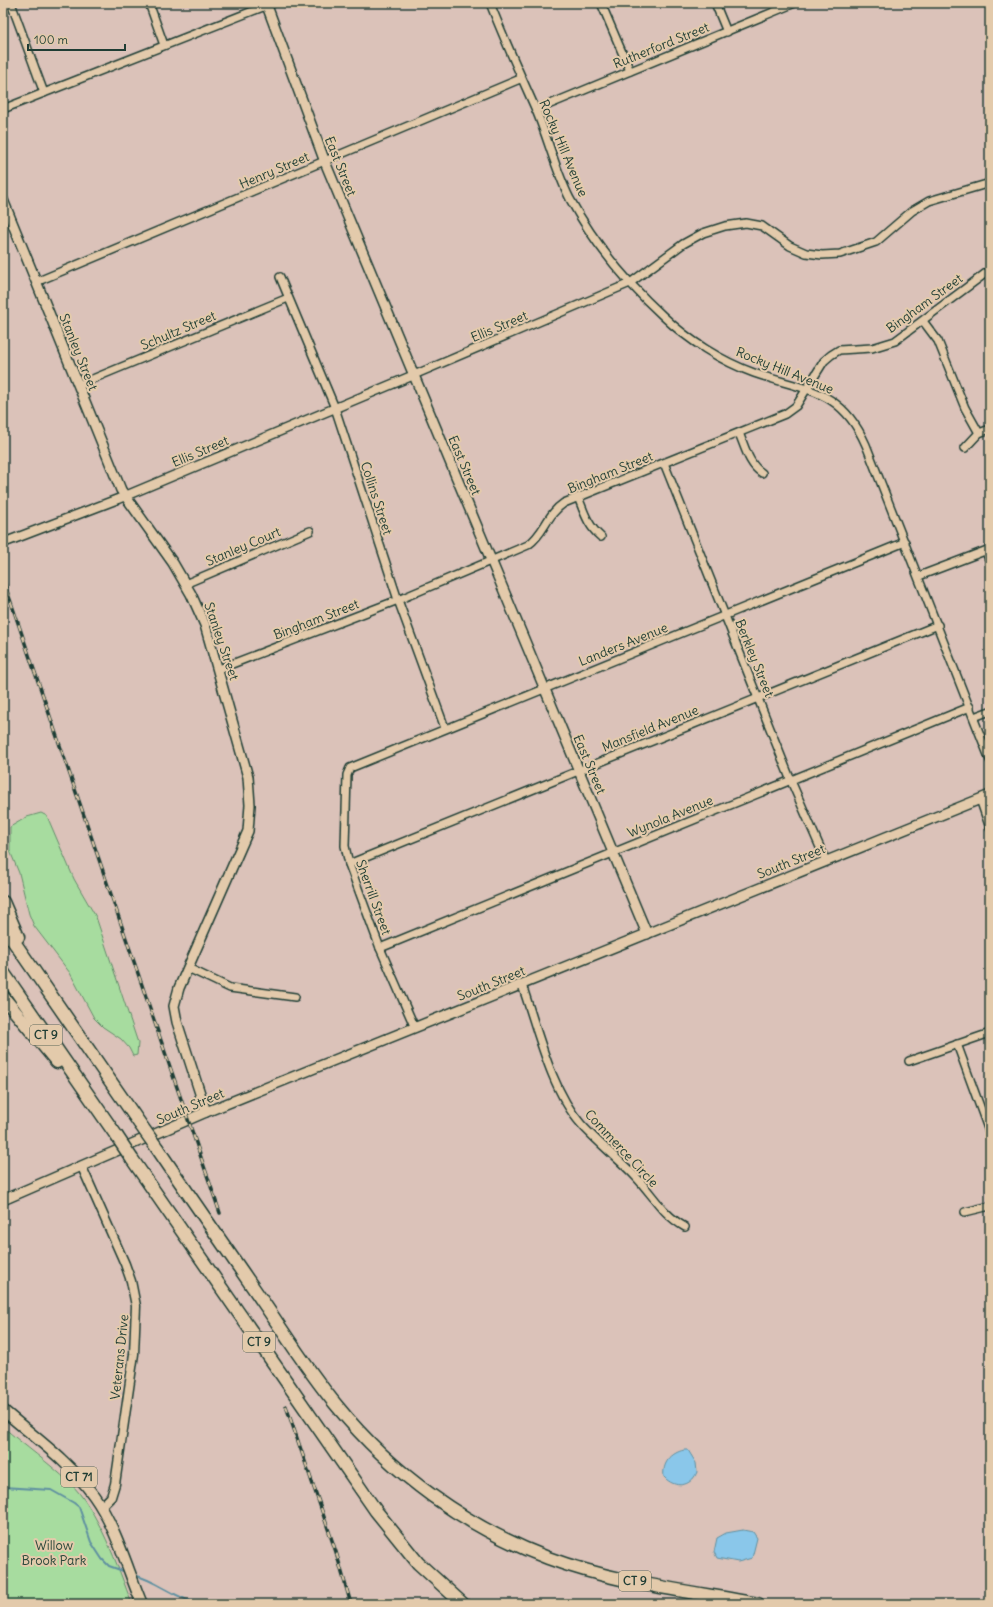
<svg xmlns="http://www.w3.org/2000/svg" width="993" height="1607" viewBox="0 0 993 1607" font-family="Delius,sans-serif">
<style>
.green{fill:#a7dc9f;stroke:#638c6a}
.water{fill:#8ac7ea;stroke:#5f90a1}
.lines{fill:none;stroke-linecap:round;stroke-linejoin:round}
.stream{stroke:#5f90a1;stroke-width:2}
.minor-casing{stroke:#1f3d34;stroke-width:10}
.tertiary-casing{stroke:#1f3d34;stroke-width:11}
.secondary-casing{stroke:#1f3d34;stroke-width:12}
.primary-casing{stroke:#1f3d34;stroke-width:13}
.motorway-casing{stroke:#1f3d34;stroke-width:15}
.minor{stroke:#e3caab;stroke-width:7}
.tertiary{stroke:#e3caab;stroke-width:8}
.secondary{stroke:#e3caab;stroke-width:9}
.primary{stroke:#e3caab;stroke-width:10}
.motorway{stroke:#e3caab;stroke-width:12}
.rail-casing{stroke:#1f3d34;stroke-width:3.5}
.rail{stroke:#e3caab;stroke-width:2;stroke-dasharray:6;stroke-linecap:butt}
.motorway-bridge-casing{stroke:#1f3d34;stroke-width:15;stroke-linecap:butt}
.motorway-bridge{stroke:#e3caab;stroke-width:12}
.labels{text-anchor:middle;stroke-width:4;stroke-linejoin:round;paint-order:stroke}
.shield{fill:#e3caab;stroke:#5a6758;stroke-width:1}
.shield-label{font-size:12px;font-weight:bold;fill:#1f3d34}
.street-label{font-size:13px;fill:#1f3d34;stroke:#e3caab}
.park-label{font-size:13px;fill:#264539;stroke:#e3caab}
</style>
<rect width="100%" height="100%" fill="#dbc2b9"/>
<filter id="ink" filterUnits="userSpaceOnUse"><feTurbulence type="fractalNoise" baseFrequency=".025" numOctaves="2"/><feDisplacementMap in="SourceGraphic" scale="8" xChannelSelector="R" yChannelSelector="G"/><feConvolveMatrix kernelMatrix="1 2 1 2 8 2 1 2 1" color-interpolation-filters="sRGB"/></filter>
<g filter="url(#ink)">
<g class="green">
<path d="M41,813L47,816L74,879L96,917L138,1043L137,1055L133,1056L129,1048L121,1039L103,1027L94,1018L70,973L34,926L29,914L19,873L10,851V827L27,817Z"/>
<path d="M3,1427C25,1446 49,1463 69,1482C98,1509 118,1567 132,1604H3Z"/>
</g>
<g class="water">
<path d="M684,1450H688L696,1463L697,1472C691,1487 675,1489 664,1477C662,1463 671,1453 684,1450Z"/>
<path d="M743,1530L753,1532L757,1538L752,1558L738,1562L717,1558L714,1552L717,1538L726,1533Z"/>
</g>
<g class="lines">
<g class="stream">
<path d="M3,1487L51,1490L74,1503L79,1507L91,1542L102,1559L109,1566L126,1572"/>
<path d="M134,1575C158,1581 176,1599 200,1604"/>
</g>
<defs>
<g id="minor">
<path d="M11,3L44,93"/>
<path d="M149,3L164,45"/>
<path d="M490,3C504,39 520,74 536,110C548,139 556,171 570,199C594,243 626,282 663,316C688,340 721,361 754,373C806,391 841,388 866,445L990,760"/>
<path d="M601,3L630,71"/>
<path d="M715,3L727,32"/>
<path d="M3,109L273,3"/>
<path d="M536,110L795,3"/>
<path d="M280,277L335,408L398,600L445,728"/>
<path d="M36,282L520,79"/>
<path d="M923,321L938,341L965,408L979,433"/>
<path d="M414,375L630,283L683,244L703,233L725,226L746,223L762,226L790,246L806,253L822,255L840,254L876,242L912,211L929,201L990,183"/>
<path d="M78,385L288,298"/>
<path d="M739,433C745,447 749,465 762,473"/>
<path d="M965,448L979,433L990,429"/>
<path d="M664,463L791,781L826,861"/>
<path d="M578,497C584,512 588,526 601,537"/>
<path d="M986,551L990,563"/>
<path d="M919,576L990,549"/>
<path d="M185,584L310,531"/>
<path d="M219,669L398,600L528,545C545,533 546,515 564,503L785,414L796,406L824,361L831,355L839,350L872,348L895,341L990,270"/>
<path d="M974,717L990,711"/>
<path d="M980,799L990,828"/>
<path d="M349,864L938,625"/>
<path d="M380,948L970,707"/>
<path d="M188,968L230,988L295,997"/>
<path d="M522,985C537,1028 551,1090 581,1124C598,1143 619,1159 636,1177C653,1195 663,1215 685,1227"/>
<path d="M415,1028L380,948L349,864L345,846L347,775L350,768L905,542"/>
<path d="M957,1044L990,1134"/>
<path d="M909,1061L990,1033"/>
<path d="M965,1212L990,1206"/>
</g>
<g id="tertiary">
<path d="M3,543L118,499L414,375"/>
<path d="M82,1167L125,1264L131,1281L136,1306L134,1354L115,1484L111,1497L101,1507"/>
</g>
<g id="secondary">
<path d="M266,3L325,162L647,934"/>
<path d="M3,200L121,490L173,563L191,594L205,625L248,777L250,805L248,831L179,988L174,1006L177,1022L206,1112"/>
<path d="M3,1200L206,1112L990,795"/>
</g>
<path id="primary" d="M3,1410C34,1437 70,1462 94,1496C116,1527 127,1568 142,1604"/>
<g id="motorway">
<path d="M3,902L18,937"/>
<path d="M3,926L140,1124"/>
<path d="M3,972L116,1135"/>
<path d="M3,997L57,1062"/>
<path d="M157,1148C192,1200 228,1251 263,1302C287,1337 310,1374 337,1406C392,1474 466,1527 548,1558C615,1583 688,1591 758,1604"/>
<path d="M132,1159L376,1511L418,1563L463,1604"/>
</g>
</defs>
<use href="#minor" class="minor-casing"/>
<use href="#tertiary" class="tertiary-casing"/>
<use href="#secondary" class="secondary-casing"/>
<use href="#primary" class="primary-casing"/>
<use href="#motorway" class="motorway-casing"/>
<use href="#minor" class="minor"/>
<use href="#tertiary" class="tertiary"/>
<use href="#secondary" class="secondary"/>
<use href="#primary" class="primary"/>
<use href="#motorway" class="motorway"/>
<defs>
<g id="rail">
<path d="M3,579L220,1213"/>
<path d="M286,1406L336,1552L351,1604"/>
</g>
</defs>
<use href="#rail" class="rail-casing"/>
<use href="#rail" class="rail"/>
<defs>
<g id="motorway-bridge">
<path d="M140,1124L157,1148"/>
<path d="M116,1135L132,1159"/>
</g>
</defs>
<use href="#motorway-bridge" class="motorway-bridge-casing"/>
<use href="#motorway-bridge" class="motorway-bridge"/>
</g>
</g>
<g class="labels">
<g class="shield">
<rect x="30" y="1025" width="32" height="20" rx="3"/>
<rect x="243" y="1332" width="32" height="20" rx="3"/>
<rect x="61" y="1467" width="36" height="20" rx="3"/>
<rect x="619" y="1571" width="32" height="20" rx="3"/>
</g>
<g class="shield-label">
<text x="46" y="1039">CT 9</text>
<text x="259" y="1346">CT 9</text>
<text x="79" y="1481">CT 71</text>
<text x="635" y="1585">CT 9</text>
</g>
<g class="street-label">
<text transform="translate(661 45) rotate(-22)" y="5">Rutherford Street</text>
<text transform="translate(564 148) rotate(67)" y="5">Rocky Hill Avenue</text>
<text transform="translate(341 166) rotate(68)" y="5">East Street</text>
<text transform="translate(274 170) rotate(-23)" y="5">Henry Street</text>
<text transform="translate(924 303) rotate(-36)" y="5">Bingham Street</text>
<text transform="translate(499 326) rotate(-23)" y="5">Ellis Street</text>
<text transform="translate(178 330) rotate(-23)" y="5">Schultz Street</text>
<text transform="translate(79 352) rotate(68)" y="5">Stanley Street</text>
<text transform="translate(785 370) rotate(22)" y="5">Rocky Hill Avenue</text>
<text transform="translate(200 451) rotate(-23)" y="5">Ellis Street</text>
<text transform="translate(465 465) rotate(67)" y="5">East Street</text>
<text transform="translate(610 472) rotate(-22)" y="5">Bingham Street</text>
<text transform="translate(377 498) rotate(72)" y="5">Collins Street</text>
<text transform="translate(243 546) rotate(-23)" y="5">Stanley Court</text>
<text transform="translate(316 619) rotate(-21)" y="5">Bingham Street</text>
<text transform="translate(222 641) rotate(71)" y="5">Stanley Street</text>
<text transform="translate(623 644) rotate(-22)" y="5">Landers Avenue</text>
<text transform="translate(755 658) rotate(68)" y="5">Berkley Street</text>
<text transform="translate(650 728) rotate(-22)" y="5">Mansfield Avenue</text>
<text transform="translate(590 764) rotate(67)" y="5">East Street</text>
<text transform="translate(670 816) rotate(-22)" y="5">Wynola Avenue</text>
<text transform="translate(791 861) rotate(-22)" y="5">South Street</text>
<text transform="translate(374 897) rotate(70)" y="5">Sherrill Street</text>
<text transform="translate(491 983) rotate(-22)" y="5">South Street</text>
<text transform="translate(190 1106) rotate(-23)" y="5">South Street</text>
<text transform="translate(622 1148) rotate(47)" y="5">Commerce Circle</text>
<text transform="translate(119 1357) rotate(-84)" y="5">Veterans Drive</text>
</g>
<g class="park-label">
<text x="54" y="1550">Willow<tspan x="54" dy="15">Brook Park</tspan></text>
</g>
</g>
<rect width="993" height="1607" fill="none" stroke="#e3caab" stroke-width="16"/>
<rect x="8" y="8" width="977" height="1591" fill="none" stroke="#1f3d34" stroke-width="1.5" filter="url(#ink)"/>
<path d="M28 44v6h97v-6" fill="none" stroke="#1f3d34" stroke-width="2"/>
<text x="34" y="44" font-size="12" fill="#1f3d34" stroke="#e3caab" stroke-width="3" paint-order="stroke">100 m</text>
</svg>
